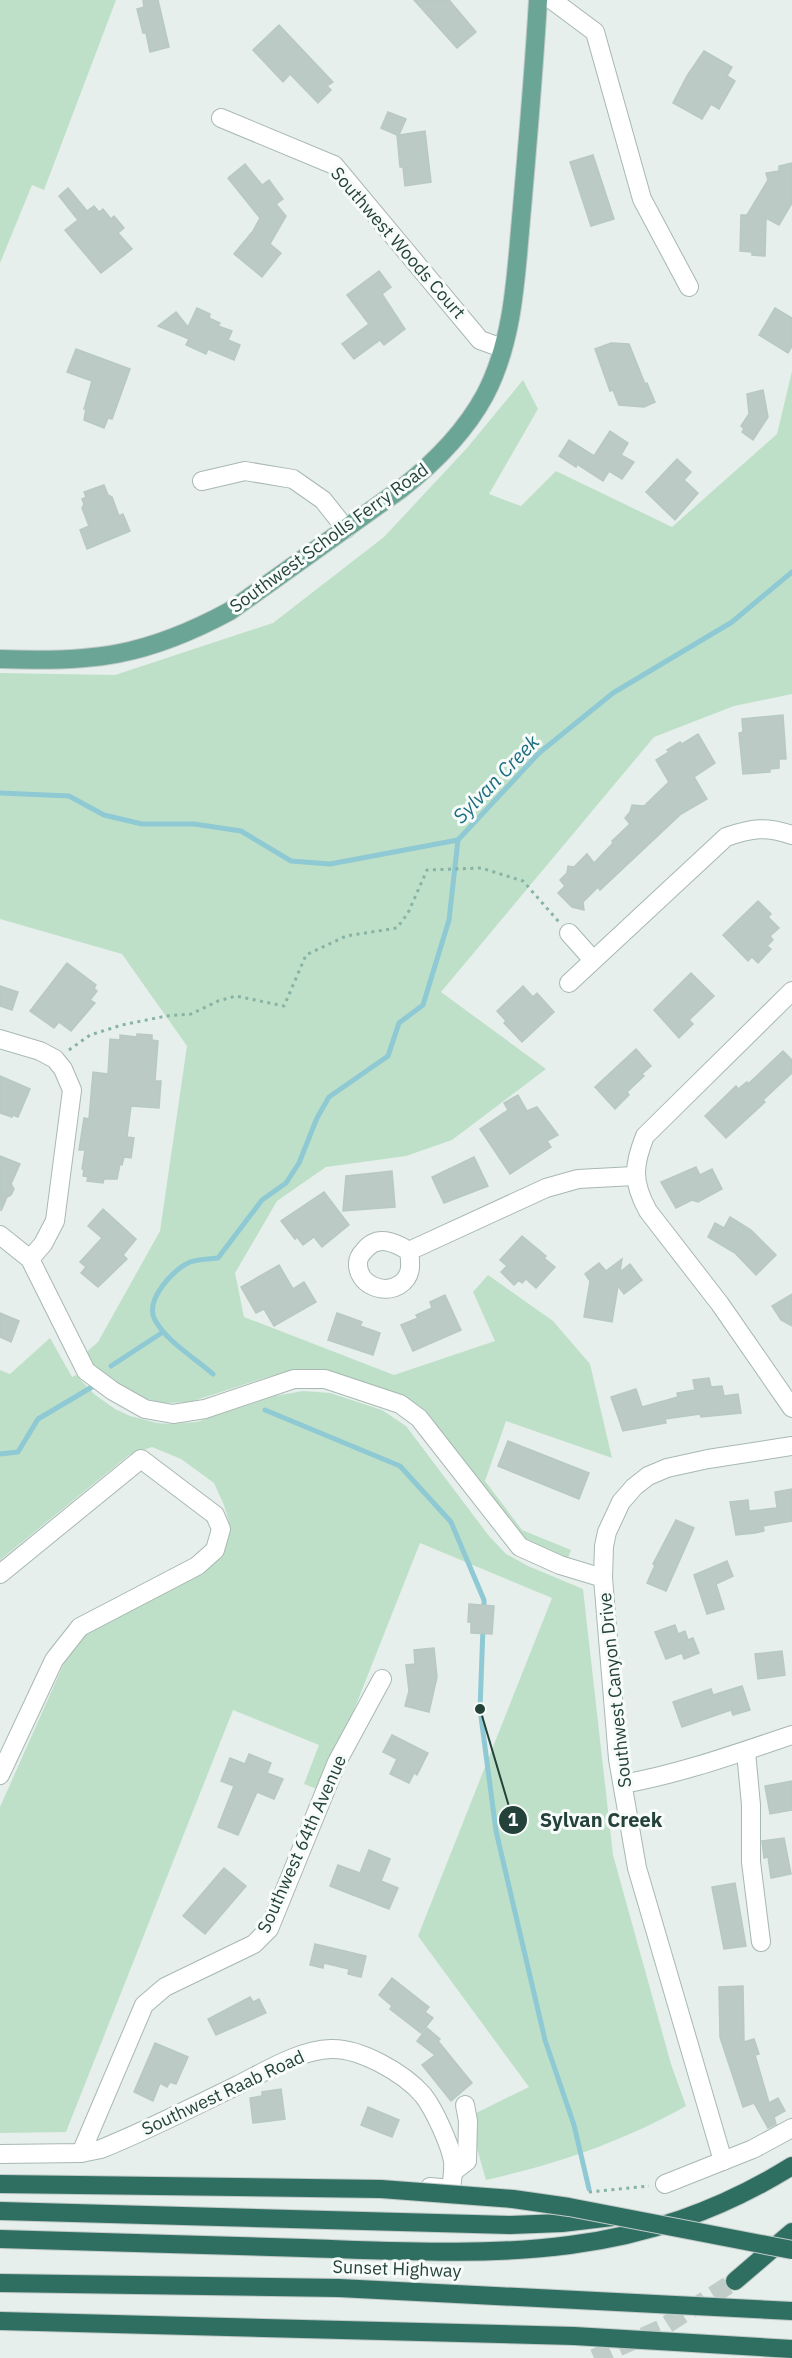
<svg xmlns="http://www.w3.org/2000/svg" width="792" height="2358" viewBox="0 0 792 2358" font-family="'IBM Plex Sans',sans-serif">
<style>
.green{fill:#bfe0c8}
.lines{fill:none;stroke-linecap:round;stroke-linejoin:round}
.stream{stroke:#8ec9d4;stroke-width:5}
.building{fill:#bbcac4;stroke:#b8c9c2;stroke-width:1.5}
.highway-tunnel{stroke:#bfccc8;stroke-width:18;stroke-dasharray:18 9;stroke-linecap:butt}
.minor-casing{stroke:#a8b8b2;stroke-width:20}
.major-casing{stroke:#c2cac8;stroke-width:20}
.highway-casing{stroke:#c2cac8;stroke-width:20}
.path{stroke:#86b3a5;stroke-width:3;stroke-dasharray:3 4.5;stroke-linecap:butt}
.minor{stroke:#fff;stroke-width:18}
.major{stroke:#6aa596;stroke-width:18}
.highway{stroke:#2f6f62;stroke-width:18}
.highway-bridge-casing{stroke:#c2cac8;stroke-width:20;stroke-linecap:butt}
.highway-bridge{stroke:#2f6f62;stroke-width:18}
.labels{text-anchor:middle;stroke-width:6;stroke-linejoin:round;paint-order:stroke}
.street-label{font-size:18px;fill:#24423a;stroke:#f7fbf9}
.water-label{font-size:20px;font-style:italic;fill:#1c6f80;stroke:#f7fbf9}
.leader{fill:none;stroke:#24423a;stroke-width:2}
.callout-dot{fill:#24423a;stroke:#f7fbf9;stroke-width:2}
.mark-label{font-size:18px;text-anchor:middle;font-weight:bold;fill:#fff}
.callout-label{font-size:20px;text-anchor:middle;font-weight:bold;fill:#24423a;stroke:#f7fbf9;stroke-width:6;stroke-linejoin:round;paint-order:stroke}
</style>
<rect width="100%" height="100%" fill="#e6efeb"/>
<g class="green">
<path d="M0,0H116L44,190L32,185L0,263Z"/>
<path d="M792,371V694L734,706L654,737L441,992L546,1069L452,1140L406,1156L326,1167L277,1201L235,1273L244,1317L394,1375L495,1341L473,1292L488,1275L553,1321L590,1364L612,1458L506,1421L485,1481L522,1530L571,1550L567,1560L527,1543L388,1391L337,1374L295,1371L268,1377L190,1402L164,1403L138,1397L100,1373L82,1356L98,1342L160,1231L187,1046L122,954L0,919V673L115,675L273,623L384,537L467,448L523,380L538,409L489,494L521,506L556,471L672,527L777,434Z"/>
<path d="M50,1338L72,1377L76,1375L94,1394L115,1409L130,1416L157,1423L170,1424L197,1422L275,1396L303,1391L330,1393L382,1410L406,1426L489,1536L506,1554L528,1566L583,1589L613,1855L671,2064L686,2106C622,2142 557,2164 486,2180L468,2117L529,2087L418,1936L552,1598L420,1543L322,1791L304,1784L319,1745L233,1710L66,2132L0,2133V1807L69,1652L89,1631L226,1544L229,1522L224,1505L214,1483L181,1459L152,1447L129,1455L0,1560V1370L10,1374Z"/>
</g>
<g class="lines">
<g class="stream">
<path d="M0,793L69,796L104,815L142,824H194L241,831L291,861L330,864L458,840"/>
<path d="M111,1366L163,1332"/>
<path d="M213,1374C195,1358 167,1342 155,1320C144,1301 173,1269 190,1262C198,1259 210,1259 218,1258L262,1200L286,1183L299,1163L317,1118L329,1097L388,1056L399,1023L423,1005L449,920L458,840L539,753L613,693L732,622L792,572"/>
<path d="M265,1410L400,1466L451,1522L484,1600V1610"/>
<path d="M0,1454L18,1452L38,1419L92,1387"/>
<path d="M483,1628L480,1709L496,1831L545,2040L574,2125L589,2189"/>
</g>
</g>
<g class="building">
<path d="M143,0H158L169,47L150,52L146,33H143L137,9L144,7Z"/>
<path d="M414,0H449L476,32L457,48Z"/>
<path d="M279,25L333,82L327,86L331,90L318,103L290,74L283,82L253,50Z"/>
<path d="M704,51L732,67L727,76L735,81L719,109L711,104L702,119L673,103L687,76Z"/>
<path d="M388,112L406,119L399,135L425,131L431,182L405,186L403,167H400L397,135L381,128Z"/>
<path d="M593,155L614,219L591,226L570,162Z"/>
<path d="M792,163V203L779,225L766,218L765,256L752,255V252L740,251L741,215H747L768,180L766,173L779,171V166Z"/>
<path d="M245,164L262,185L269,180L283,199L276,204L286,216L270,244L281,253L262,277L234,254L253,231L260,218L228,178Z"/>
<path d="M68,188L87,211L94,206L99,212L103,209L111,219L114,216L124,228L118,233L132,249L101,273L65,230L78,220L59,196Z"/>
<path d="M379,271L391,287L382,294L405,329L384,345L380,340L354,359L342,344L369,324L347,295Z"/>
<path d="M197,308L210,314L209,318L220,323L218,326L232,331L228,340L240,345L234,360L208,349L206,354L186,345L189,339L158,326L176,312L188,327Z"/>
<path d="M775,308L792,318V346L788,353L759,335Z"/>
<path d="M611,343L629,344L645,384L647,383L655,402L644,407L619,405L613,390L610,391L595,349Z"/>
<path d="M76,349L130,369L112,419L108,418L104,428L84,420L86,409H84L92,381L67,372Z"/>
<path d="M763,390L768,417L753,440L742,432L744,429L741,426L749,414L747,394Z"/>
<path d="M610,431L628,443L621,455L634,462L622,479L609,471L603,481L577,464L576,467L559,456L569,440L594,456Z"/>
<path d="M677,459L691,472L684,480L698,493L675,520L646,492Z"/>
<path d="M104,485L108,495L112,497L119,516L123,514L130,531L87,549L80,530L89,526L82,508L84,504L82,499L86,497L84,492Z"/>
<path d="M783,715L786,759H779V768L770,769V772L743,774L739,733L743,732L742,719Z"/>
<path d="M698,734L715,763L694,777L707,799L681,814L600,890L598,887L583,902L584,910L572,907L558,893L565,886L560,880L567,873L568,866L574,867L587,854L594,863L613,843L612,841L630,824L625,818L630,812L632,805L644,806L669,782L656,760L669,752L667,750L680,742L682,744Z"/>
<path d="M758,901L771,914L768,917L779,928L770,936L773,940L767,946L771,949L758,963L752,957L748,961L723,935Z"/>
<path d="M67,963L96,985L94,988L97,991L90,1000L95,1003L71,1031L59,1022L54,1028L30,1011Z"/>
<path d="M691,973L714,996L689,1020L693,1024L679,1038L654,1010Z"/>
<path d="M0,986L18,992L12,1010L0,1006Z"/>
<path d="M523,986L533,997L537,993L554,1012L522,1042L504,1023L506,1021L497,1011Z"/>
<path d="M137,1034L152,1035V1040L158,1041L155,1081H161L159,1108L131,1106L127,1137L134,1138L131,1158L124,1157L122,1165L120,1164L117,1179H104L103,1183L87,1181L88,1177L83,1176L84,1169H82L85,1150H79L84,1118L89,1119L93,1072L108,1074L110,1039L120,1040V1035L137,1037Z"/>
<path d="M636,1049L651,1066L642,1074L644,1076L627,1092L629,1095L615,1109L595,1087Z"/>
<path d="M783,1051L792,1060V1073L763,1100L765,1102L726,1138L705,1116L736,1086L738,1089L747,1082L748,1084Z"/>
<path d="M0,1076L30,1089L18,1117L13,1115L12,1117L0,1113Z"/>
<path d="M518,1095L527,1111L537,1107L558,1135L547,1141L551,1147L510,1174L480,1129L508,1110L504,1103Z"/>
<path d="M0,1156L20,1164L11,1184L14,1189L11,1195L7,1197L1,1211Z"/>
<path d="M474,1157L488,1186L444,1203L432,1177Z"/>
<path d="M696,1167L700,1175L712,1169L722,1189L698,1202L692,1200L676,1208L661,1182Z"/>
<path d="M392,1171L395,1207L343,1211L346,1176Z"/>
<path d="M324,1192L349,1225L322,1247L314,1237L303,1245L297,1237L295,1239L281,1221Z"/>
<path d="M103,1209L136,1239L123,1255L127,1259L98,1287L81,1273L86,1267L80,1262L102,1238L88,1226Z"/>
<path d="M730,1217L751,1230L776,1255L756,1275L735,1253L708,1237L715,1223L724,1228Z"/>
<path d="M522,1236L546,1256L544,1258L555,1267L536,1288L526,1279L522,1283L519,1280L514,1285L501,1272L507,1266L500,1260Z"/>
<path d="M622,1259L620,1272L630,1264L642,1280L624,1294L618,1286L612,1322L584,1317L590,1281L585,1274L599,1263L606,1271Z"/>
<path d="M279,1265L293,1289L304,1282L316,1302L274,1326L264,1309L256,1313L241,1287Z"/>
<path d="M792,1294V1326L781,1320L772,1306Z"/>
<path d="M445,1295L461,1330L413,1351L401,1325L418,1318L416,1315L432,1308L430,1302Z"/>
<path d="M0,1313L19,1321L11,1342L0,1337Z"/>
<path d="M337,1313L362,1322L360,1326L380,1333L373,1355L328,1340Z"/>
<path d="M709,1378L711,1387L722,1386L724,1396L738,1394L741,1413L701,1417L700,1414L665,1419L666,1423L623,1431L611,1397L636,1389L642,1407L678,1397L677,1393L695,1390L693,1380Z"/>
<path d="M508,1441L589,1473L579,1499L498,1466Z"/>
<path d="M792,1489V1521L763,1526L764,1531L755,1533L736,1535L730,1502L748,1500L749,1511L777,1508L775,1492Z"/>
<path d="M676,1520L694,1528L666,1591L647,1583L655,1565L653,1564Z"/>
<path d="M727,1561L733,1576L716,1584L724,1609L707,1614L694,1575Z"/>
<path d="M469,1604L494,1606L492,1634L471,1633V1622H468Z"/>
<path d="M675,1625L678,1634L685,1631L688,1640L693,1638L699,1653L684,1659L682,1653L666,1659L655,1632Z"/>
<path d="M434,1648L437,1677L429,1712L405,1706L409,1691L406,1665L415,1664L414,1650Z"/>
<path d="M782,1651L785,1675L758,1679L755,1654Z"/>
<path d="M742,1686L750,1710L733,1715L731,1710L682,1727L673,1702L711,1689L713,1695Z"/>
<path d="M392,1735L428,1753L417,1775L414,1773L409,1783L390,1774L397,1759L383,1752Z"/>
<path d="M249,1754L271,1763L267,1773L283,1779L274,1799L257,1792L238,1835L218,1827L234,1786L221,1781L230,1758L245,1764Z"/>
<path d="M792,1781V1810L770,1814L765,1786Z"/>
<path d="M784,1838L791,1874L771,1878L768,1857L764,1858L762,1841Z"/>
<path d="M369,1850L390,1859L381,1881L398,1888L389,1909L330,1886L338,1865L360,1873Z"/>
<path d="M224,1868L246,1886L205,1934L183,1916Z"/>
<path d="M735,1883L746,1946L724,1949L712,1887Z"/>
<path d="M315,1944L366,1956L361,1977L348,1974L349,1969L324,1963L323,1968L310,1965Z"/>
<path d="M392,1978L429,2007L425,2012L433,2018L421,2033L390,2009L392,2006L379,1995Z"/>
<path d="M743,1986L744,2042L754,2039L759,2054L755,2055L769,2103L778,2098L785,2111L774,2117L776,2124L768,2128L754,2103L743,2107L720,2037L719,1987Z"/>
<path d="M250,1997L253,2002L259,1999L266,2013L216,2035L208,2019Z"/>
<path d="M427,2028L440,2039L438,2041L472,2083L451,2101L422,2065L435,2055L417,2041Z"/>
<path d="M155,2043L188,2057L176,2084L170,2082L167,2087L160,2083L153,2101L134,2092Z"/>
<path d="M281,2089L285,2119L253,2123L250,2098L262,2096V2092Z"/>
<path d="M368,2107L399,2120L392,2137L361,2125Z"/>
</g>
<g class="lines">
<path class="highway-tunnel" d="M594,2358L660,2329L735,2281"/>
<defs>
<g id="minor">
<path d="M552,0L595,32L642,199L689,287"/>
<path d="M221,118L334,165L480,340L502,348"/>
<path d="M202,481L245,471L293,479L323,500L346,529"/>
<path d="M569,933L593,960"/>
<path d="M569,983L726,837C752,828 766,826 792,835"/>
<path d="M792,991L645,1136C633,1166 632,1182 648,1211L720,1304L792,1408"/>
<path d="M0,1039L40,1051L55,1059L63,1069L72,1090L55,1221L43,1244L30,1259"/>
<path d="M0,1235L30,1259L86,1371L113,1391L145,1409L173,1414L205,1409L294,1379H325L400,1404L419,1418L520,1547L560,1565L603,1578"/>
<path d="M409,1251C411,1265 412,1277 399,1285C383,1295 357,1284 358,1263C358,1258 361,1254 364,1251C377,1234 394,1242 409,1251L546,1188L578,1179L634,1176"/>
<path d="M0,1574L141,1459L215,1515L221,1529L215,1550L197,1566L80,1627L54,1660L0,1775"/>
<path d="M746,1752L751,1805V1862L761,1942"/>
<path d="M623,1784C683,1773 735,1754 792,1735"/>
<path d="M81,2153L144,2005L165,1987L254,1944L269,1929L337,1762L382,1679"/>
<path d="M0,2154L81,2153L101,2149C148,2130 193,2107 238,2085C266,2071 299,2050 331,2049C360,2048 404,2073 423,2095C434,2109 450,2144 453,2161C454,2171 452,2180 451,2189L430,2187"/>
<path d="M723,2161L637,1868L618,1759L603,1578L604,1546L607,1532L621,1502L634,1487L648,1476L667,1468L708,1459L792,1446"/>
<path d="M454,2171L467,2161L468,2121L465,2105"/>
<path d="M665,2184L753,2149L792,2128"/>
</g>
<path id="major" d="M0,659C93,663 147,656 230,611L401,489C434,463 465,432 485,395C515,338 516,270 522,208C528,139 534,70 538,0"/>
<g id="highway">
<path d="M0,2184L381,2189"/>
<path d="M0,2211L510,2225L562,2223L612,2217"/>
<path d="M0,2239C101,2242 203,2245 304,2248C485,2254 631,2266 792,2166"/>
<path d="M735,2281L792,2232"/>
<path d="M0,2283L339,2288L792,2311"/>
<path d="M0,2321L574,2336L792,2349"/>
</g>
</defs>
<use href="#minor" class="minor-casing"/>
<use href="#major" class="major-casing"/>
<use href="#highway" class="highway-casing"/>
<g class="path">
<path d="M69,1050L90,1035L122,1025L166,1016L191,1014L218,1001L236,996L284,1006L306,955L346,936L397,928L408,913L427,870L481,868L523,881L559,922"/>
<path d="M589,2192L649,2186"/>
</g>
<use href="#minor" class="minor"/>
<use href="#major" class="major"/>
<use href="#highway" class="highway"/>
<defs>
<path id="highway-bridge" d="M381,2189L513,2199L569,2207L792,2250"/>
</defs>
<use href="#highway-bridge" class="highway-bridge-casing"/>
<use href="#highway-bridge" class="highway-bridge"/>
</g>
<g class="labels">
<g class="street-label">
<text transform="translate(398 243) rotate(49)" y="6">Southwest Woods Court</text>
<text transform="translate(329 538) rotate(-36)" y="6">Southwest Scholls Ferry Road</text>
<text transform="translate(615 1690) rotate(-96)" y="6">Southwest Canyon Drive</text>
<text transform="translate(302 1844) rotate(-66)" y="6">Southwest 64th Avenue</text>
<text transform="translate(223 2093) rotate(-25)" y="6">Southwest Raab Road</text>
<text transform="translate(397 2269) rotate(2)" y="6">Sunset Highway</text>
</g>
<g class="water-label">
<text transform="translate(496 779) rotate(-46)" y="7">Sylvan Creek</text>
</g>
</g>
<path class="leader" d="M480 1709L513 1820"/>
<g class="callout-dot">
<circle cx="480" cy="1709" r="6"/>
<circle cx="513" cy="1820" r="15"/>
</g>
<g class="mark-label">
<text x="513" y="1826">1</text>
</g>
<g class="callout-label">
<text x="601" y="1827">Sylvan Creek</text>
</g>
</svg>
